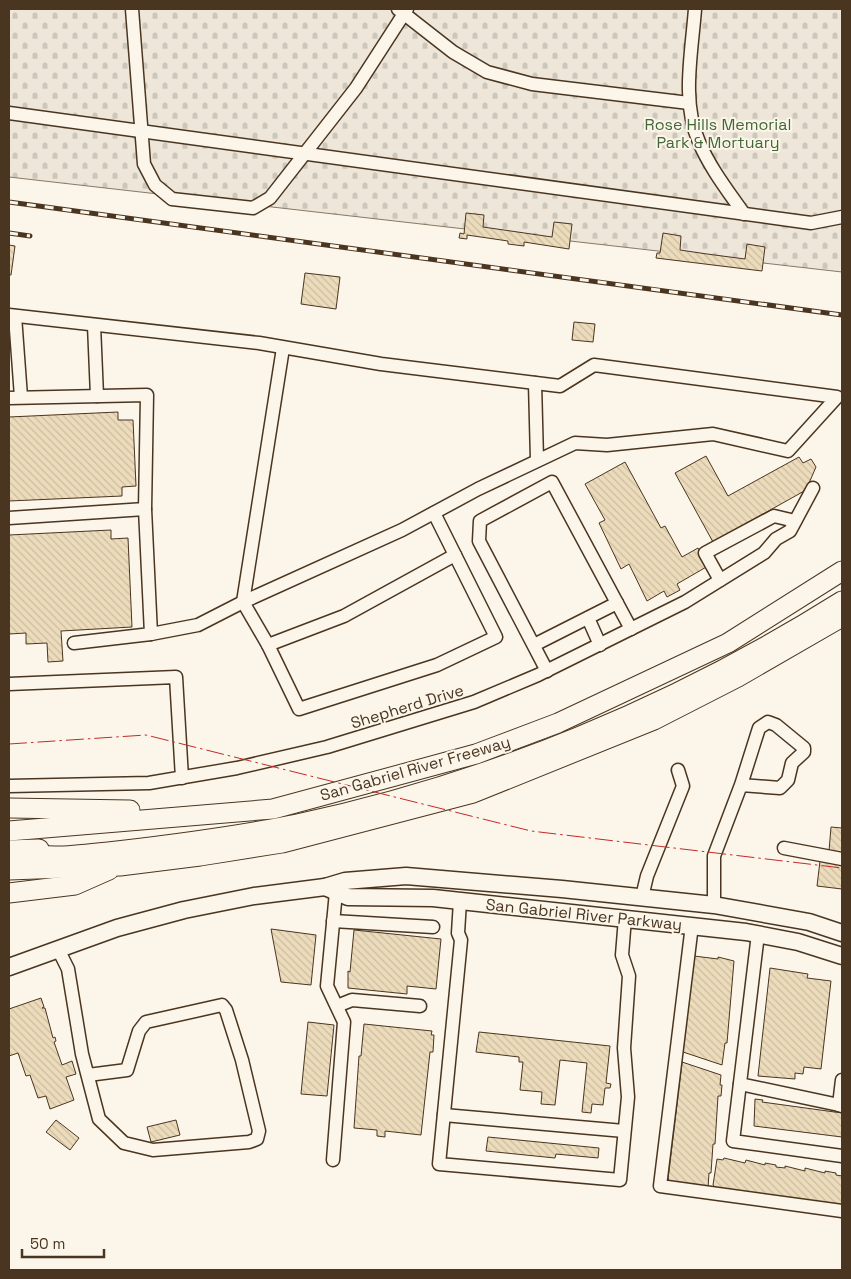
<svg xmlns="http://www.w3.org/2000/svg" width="851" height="1279" viewBox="0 0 851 1279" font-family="'Space Grotesk',sans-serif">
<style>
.cemetery{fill:url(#cemetery-stones);stroke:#887966}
.building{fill:url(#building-back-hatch);stroke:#4a3520}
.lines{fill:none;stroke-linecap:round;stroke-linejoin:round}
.minor-casing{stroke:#4a3520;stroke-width:15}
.major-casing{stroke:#4a3520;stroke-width:19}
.highway-casing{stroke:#4a3520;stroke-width:21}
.minor{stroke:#fbf6e9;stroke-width:12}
.major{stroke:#fbf6e9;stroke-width:16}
.highway{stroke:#fbf6e9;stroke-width:19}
.rail-casing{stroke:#4a3520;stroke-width:5}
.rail{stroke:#fbf6e9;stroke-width:3;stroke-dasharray:9;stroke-linecap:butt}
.power{stroke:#c62828;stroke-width:1;stroke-dasharray:18 4 2.5 4;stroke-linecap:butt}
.labels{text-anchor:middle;stroke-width:4;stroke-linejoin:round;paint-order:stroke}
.park-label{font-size:16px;fill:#436837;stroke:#fbf6e9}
.street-label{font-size:16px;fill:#4a3520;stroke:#fbf6e9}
</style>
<defs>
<pattern id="cemetery-stones" width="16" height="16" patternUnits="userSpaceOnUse" patternTransform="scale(1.25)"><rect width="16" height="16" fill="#ede6d9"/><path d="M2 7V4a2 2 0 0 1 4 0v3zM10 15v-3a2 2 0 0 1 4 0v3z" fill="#cdc6ba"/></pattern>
<pattern id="building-back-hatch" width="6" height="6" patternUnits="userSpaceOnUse" patternTransform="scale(1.25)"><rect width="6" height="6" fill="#ecdcbc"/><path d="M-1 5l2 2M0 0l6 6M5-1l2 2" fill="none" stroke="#ccbda1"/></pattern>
</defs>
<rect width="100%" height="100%" fill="#fbf6e9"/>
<path class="cemetery" d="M9,9H842V272L9,177Z"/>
<g class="building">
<path d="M466,213L484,215L483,227L552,237L554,222L572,224L569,249L524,242V246L508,244V241L467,235V239L459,238L460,233L464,234Z"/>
<path d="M663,233L681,236L680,250L707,254L745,259L747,244L765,247L762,271L656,258L657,253H660Z"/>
<path d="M9,245L15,246L11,275H9Z"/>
<path d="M305,273L340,277L336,309L301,304Z"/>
<path d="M574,322L595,324L593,342L572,340Z"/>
<path d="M118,412V420H133L136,486L122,487V496L9,501V417Z"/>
<path d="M706,456L728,496L799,457L803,463L811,459L816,467L806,490L713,542L675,473Z"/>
<path d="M625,462L661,528L665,526L682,557L698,548L708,566L677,584L680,590L667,597L664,591L647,601L629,564L621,569L599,523L605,520L585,484Z"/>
<path d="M111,530V539L128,538L132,627L61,631L63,661L48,662L47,643L26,644V633L9,634V535Z"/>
<path d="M831,827L842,828V853L829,851Z"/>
<path d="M820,861L842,863V889L817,886Z"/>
<path d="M271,929L316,935L311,985L281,982Z"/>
<path d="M354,930L441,939L436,989L407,986V994L348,988V971L350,972Z"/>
<path d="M694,956L718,959V957L734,961L727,1043H725L722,1065L683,1052Z"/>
<path d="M770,968L808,974L807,978L831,981L821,1069L804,1067L803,1074L795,1073V1079L758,1076Z"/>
<path d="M41,998L44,1007L42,1008H45L53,1038L55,1037L56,1041L54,1042L62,1065L72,1061L76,1074L66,1077L74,1100L50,1109L46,1096L38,1098L30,1075L26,1076L18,1053L9,1056V1009Z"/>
<path d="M308,1022L334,1025L327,1096L301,1094Z"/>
<path d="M364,1024L432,1031L431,1035H434L433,1052H430L421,1135L385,1131V1137L377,1136V1130L354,1128L359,1056H361Z"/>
<path d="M479,1032L610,1046L606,1083L611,1084L610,1088H605L603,1105L592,1104L591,1113L582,1112L587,1063L560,1060L555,1105L541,1104L542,1092L520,1090L523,1062H519V1057L476,1052Z"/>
<path d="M682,1062L721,1075L720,1085H722L721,1096H718L715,1144H713L711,1173H709L708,1188L672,1183L668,1179Z"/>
<path d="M755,1099L763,1100L762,1102L842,1113V1137L754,1126Z"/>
<path d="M56,1120L79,1138L70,1150L46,1132Z"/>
<path d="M176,1120L180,1135L151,1142L147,1127Z"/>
<path d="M488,1137L599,1148L598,1158L556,1154L555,1158L486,1151Z"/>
<path d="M724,1158L745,1163L746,1160L765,1165V1163L776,1165V1167L785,1168V1166L805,1171V1168L825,1173V1171L836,1173V1175L842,1176V1206L717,1189L713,1185L717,1159L723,1160Z"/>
</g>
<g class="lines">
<defs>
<g id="minor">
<path d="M132,9L144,164L155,185L172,199L253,208L270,198L356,88L407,9"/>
<path d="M398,9L453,52L487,72L532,84L689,103"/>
<path d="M695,9C692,51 681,102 699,142C710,168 728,191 744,214"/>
<path d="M9,113L811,223L842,217"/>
<path d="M9,315L259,343L381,364L560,386L594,365L837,397L788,451L713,434L607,445L575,443L478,489L402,530L243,602L198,625L151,634"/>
<path d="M15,316L21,397"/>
<path d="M94,325L97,396"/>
<path d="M283,348L243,602L268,645L344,616L455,555L434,513"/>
<path d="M535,383L537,460"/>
<path d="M9,398L147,395L145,509L9,518"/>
<path d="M720,580L705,553L774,516L795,521"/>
<path d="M588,618L600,645"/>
<path d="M74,643L151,634L145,509"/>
<path d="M268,645L299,709L437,665L496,637L455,555"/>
<path d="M534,645L617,603"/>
<path d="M547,671L479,541L480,521L552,482L631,629"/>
<path d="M9,684L176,677L182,778"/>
<path d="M9,786L149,783L237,768L327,747L474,702L538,675L685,602L764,553L776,539L790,531L813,488"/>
<path d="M784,848L842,859"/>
<path d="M642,897L647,876L683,786L678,770"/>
<path d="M460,901L458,933L461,940L439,1164L620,1180L628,1097L624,1048L629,976L622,955L625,918"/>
<path d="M714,905V856L741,785L759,728L768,722L776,725L804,748V752L792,763L788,780L780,788L741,785"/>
<path d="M333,921L433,927"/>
<path d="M692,925L660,1186L842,1211"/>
<path d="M758,934L733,1141L842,1156"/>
<path d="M58,949L68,969L82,1054L99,1119L124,1143L153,1150L249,1142L257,1139L259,1131L242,1060L226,1010L222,1005L146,1022L139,1031L127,1070L88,1075"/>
<path d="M337,1006L352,1000L420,1006"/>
<path d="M842,1080L839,1105L842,1106"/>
<path d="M740,1084L839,1105"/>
<path d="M444,1115L624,1131"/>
<path d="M333,1160L344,1022L327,986L336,892"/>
</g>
<g id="major">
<path d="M325,887L348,897L433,898L746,932L798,942L842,956"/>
<path d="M9,967L117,928L184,910L254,896L325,887L345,881L406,876L562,889L714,905L809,922L842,933"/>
</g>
<g id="highway">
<path d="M9,808L130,810"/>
<path d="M9,831L273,809L476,754L558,723L728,643L842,571"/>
<path d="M9,850L39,849"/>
<path d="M9,868C14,865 22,859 28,857C39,855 52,856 64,856C81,855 99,853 117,851C177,844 238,836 297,824C490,783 675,706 842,601"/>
<path d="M9,870L120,866L200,856L282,843L473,793L654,720L738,677L842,617"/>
<path d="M9,893L75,885L109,870"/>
</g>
</defs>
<use href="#minor" class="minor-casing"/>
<use href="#major" class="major-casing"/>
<use href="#highway" class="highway-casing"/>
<use href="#minor" class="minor"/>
<use href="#major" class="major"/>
<use href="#highway" class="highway"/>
<defs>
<g id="rail">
<path d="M9,202L842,315"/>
<path d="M9,233L30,236"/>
</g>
</defs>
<use href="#rail" class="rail-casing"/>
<use href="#rail" class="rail"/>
<path class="power" d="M9,744L146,735L531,831L842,868"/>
</g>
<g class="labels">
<g class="park-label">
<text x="718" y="130">Rose Hills Memorial<tspan x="718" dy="18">Park &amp; Mortuary</tspan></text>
</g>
<g class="street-label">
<text transform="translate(407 706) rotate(-17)" y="6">Shepherd Drive</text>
<text transform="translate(415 768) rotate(-16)" y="6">San Gabriel River Freeway</text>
<text transform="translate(584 914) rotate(6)" y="6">San Gabriel River Parkway</text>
</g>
</g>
<rect width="851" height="1279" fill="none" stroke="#4a3520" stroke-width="20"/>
<path d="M22 1249v8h82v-8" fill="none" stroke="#4a3520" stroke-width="2.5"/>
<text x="30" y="1249" font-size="15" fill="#4a3520" stroke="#fbf6e9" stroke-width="4" paint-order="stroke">50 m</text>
</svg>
